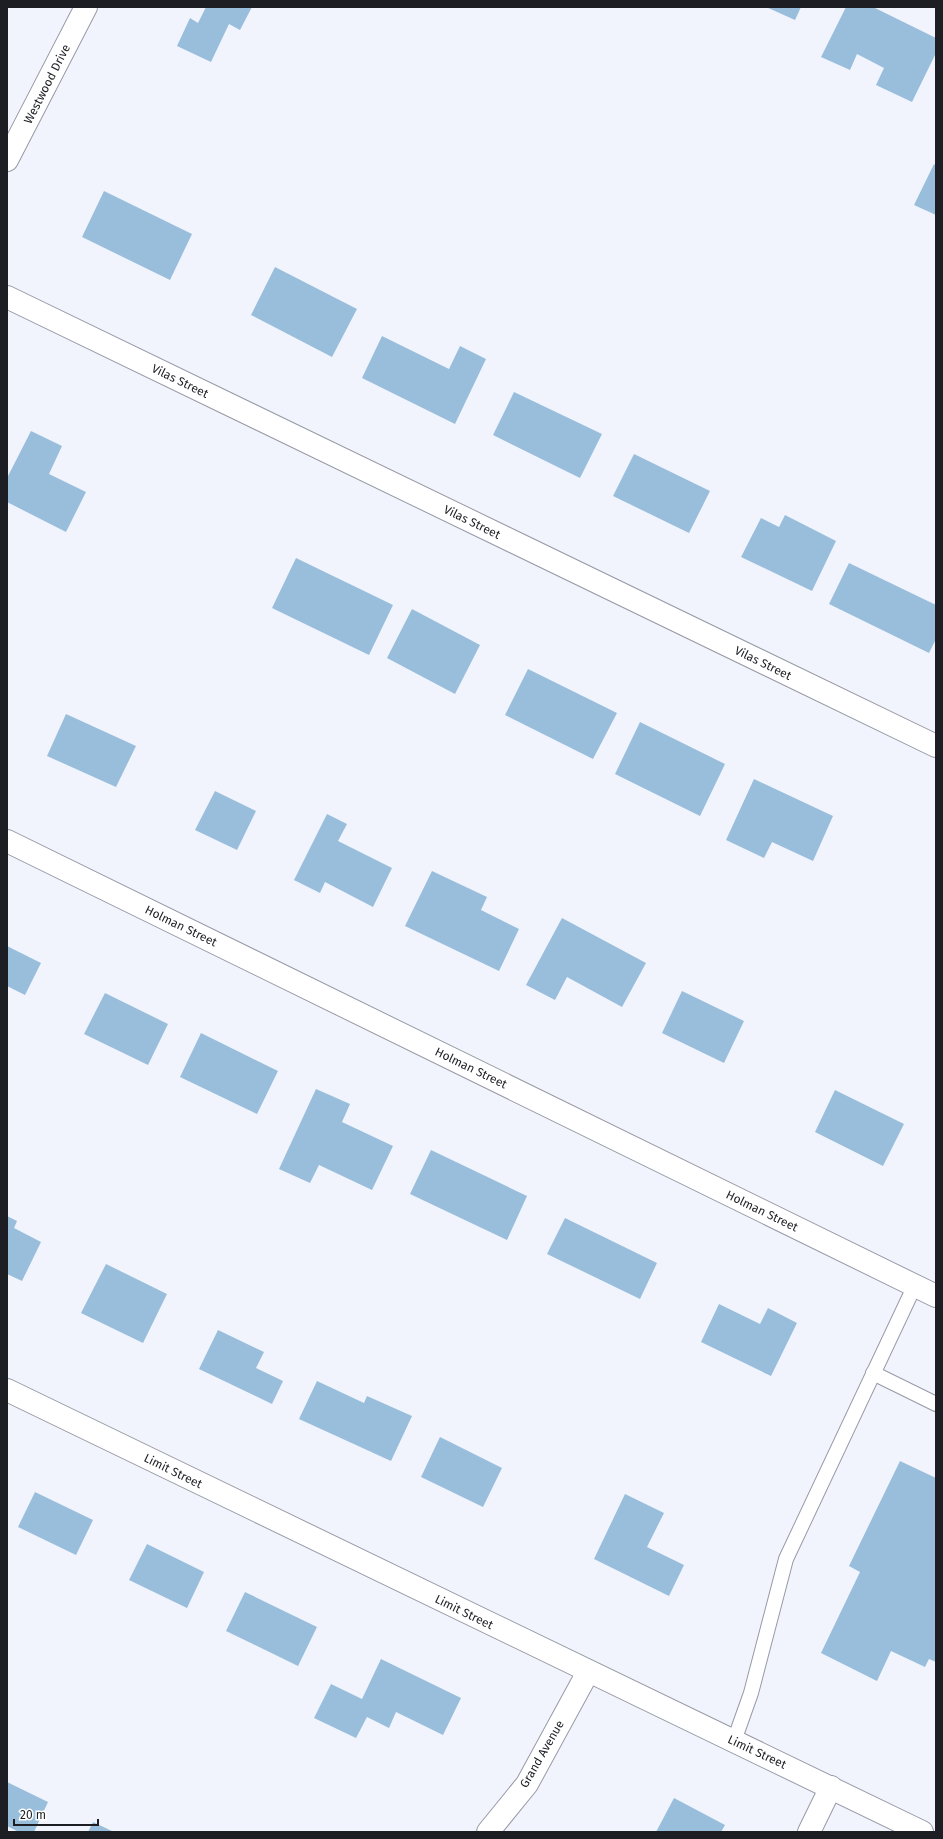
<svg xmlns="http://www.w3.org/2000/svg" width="943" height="1839" viewBox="0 0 943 1839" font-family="'Fira Sans',sans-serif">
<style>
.building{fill:#98bedc}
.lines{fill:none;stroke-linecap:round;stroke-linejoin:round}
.lane-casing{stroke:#979aa7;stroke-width:16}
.street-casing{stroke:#979aa7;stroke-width:24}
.secondary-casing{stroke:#979aa7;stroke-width:24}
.lane{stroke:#fff;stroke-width:14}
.street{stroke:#fff;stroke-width:22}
.secondary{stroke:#fff;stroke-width:22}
.labels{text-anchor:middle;stroke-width:4;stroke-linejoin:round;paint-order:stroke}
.street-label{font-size:12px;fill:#1d1e23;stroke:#fff}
</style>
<rect width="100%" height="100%" fill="#f2f4fd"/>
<g class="building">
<path d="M206,7H252L240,30L229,24L211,62L177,46L190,18L198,23Z"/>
<path d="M766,7H801L795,20Z"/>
<path d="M846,7H873L936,38V53L912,102L876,85L884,68L857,54L850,70L821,57Z"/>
<path d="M934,164L936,166V215L914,205Z"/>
<path d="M104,191L192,234L170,280L82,237Z"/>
<path d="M275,267L357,309L332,357L251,315Z"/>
<path d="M382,336L449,369L460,346L486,359L455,424L362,378Z"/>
<path d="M514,392L602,434L580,478L493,435Z"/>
<path d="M31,431L62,446L49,474L86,492L66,532L7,502V478Z"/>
<path d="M634,454L710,491L689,533L613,496Z"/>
<path d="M785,515L836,541L812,591L741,557L761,518L779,527Z"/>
<path d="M296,558L393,605L369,655L272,608Z"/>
<path d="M849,563L936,605V639L929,653L829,604Z"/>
<path d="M412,609L480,645L455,694L387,658Z"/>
<path d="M528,669L617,713L593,759L505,715Z"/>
<path d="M66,714L136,746L116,787L47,756Z"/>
<path d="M640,722L725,764L700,816L615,774Z"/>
<path d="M754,779L833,816L813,861L772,842L764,858L726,840Z"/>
<path d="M215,791L256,811L237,850L195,830Z"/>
<path d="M327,814L347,824L338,841L392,868L373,907L325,882L320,893L294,880Z"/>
<path d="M432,871L487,897L481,910L519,929L499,971L405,926Z"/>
<path d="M562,918L646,963L622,1007L567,977L555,1000L526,985Z"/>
<path d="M7,946L41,963L25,995L7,986Z"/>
<path d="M682,991L744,1021L724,1063L662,1033Z"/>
<path d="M105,993L168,1024L148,1065L84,1034Z"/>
<path d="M201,1033L278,1071L257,1114L180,1077Z"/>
<path d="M316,1089L350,1104L342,1122L393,1146L372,1190L319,1165L310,1183L279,1169Z"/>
<path d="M835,1090L904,1124L883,1166L815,1132Z"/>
<path d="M431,1150L527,1196L507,1240L410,1194Z"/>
<path d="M7,1216L17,1221L14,1228L41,1242L22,1281L7,1274Z"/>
<path d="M565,1218L657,1263L640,1299L547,1254Z"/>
<path d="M106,1264L167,1294L143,1343L81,1313Z"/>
<path d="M719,1304L760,1324L768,1308L797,1323L771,1376L701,1342Z"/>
<path d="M218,1330L264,1352L256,1368L283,1381L272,1404L199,1369Z"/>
<path d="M317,1381L364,1403L367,1396L412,1416L391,1461L299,1419Z"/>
<path d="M440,1437L502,1468L483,1507L421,1477Z"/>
<path d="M900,1461L936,1478V1662L929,1659L925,1667L891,1651L877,1681L821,1653L860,1572L849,1566Z"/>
<path d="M35,1492L93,1520L76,1555L18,1527Z"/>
<path d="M625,1494L664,1513L647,1547L684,1565L669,1596L594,1559Z"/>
<path d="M147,1544L204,1572L187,1608L129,1580Z"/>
<path d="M245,1592L317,1627L298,1666L226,1631Z"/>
<path d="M381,1659L461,1698L443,1735L396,1712L389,1728L367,1717L356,1738L314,1718L331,1684L362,1699Z"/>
<path d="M7,1782L48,1802L34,1832H19L7,1826Z"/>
<path d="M674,1798L725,1825L721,1832H656Z"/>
<path d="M93,1822L114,1832H88Z"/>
</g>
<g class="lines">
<defs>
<g id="lane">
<path d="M873,1373L936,1404"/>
<path d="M734,1741L751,1693L786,1559L915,1285"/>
</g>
<g id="street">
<path d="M7,160L86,7"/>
<path d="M7,297L936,746"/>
<path d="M7,841L936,1296"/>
<path d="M488,1832L527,1784L588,1672"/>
<path d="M809,1832L831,1787"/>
</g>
<path id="secondary" d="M7,1390L922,1832"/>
</defs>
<use href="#lane" class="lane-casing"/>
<use href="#street" class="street-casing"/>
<use href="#secondary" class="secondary-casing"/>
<use href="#lane" class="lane"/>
<use href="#street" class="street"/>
<use href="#secondary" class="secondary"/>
</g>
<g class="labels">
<g class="street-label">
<text transform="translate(47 84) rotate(-63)" y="4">Westwood Drive</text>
<text transform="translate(180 381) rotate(26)" y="4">Vilas Street</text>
<text transform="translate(472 522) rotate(26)" y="4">Vilas Street</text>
<text transform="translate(763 663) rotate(26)" y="4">Vilas Street</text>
<text transform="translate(181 926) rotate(26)" y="4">Holman Street</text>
<text transform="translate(471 1068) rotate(26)" y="4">Holman Street</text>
<text transform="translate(762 1211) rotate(26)" y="4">Holman Street</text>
<text transform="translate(173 1471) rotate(26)" y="4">Limit Street</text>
<text transform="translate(464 1612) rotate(26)" y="4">Limit Street</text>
<text transform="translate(757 1752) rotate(25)" y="4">Limit Street</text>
<text transform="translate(542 1754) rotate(-60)" y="4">Grand Avenue</text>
</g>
</g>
<rect width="943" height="1839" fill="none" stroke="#1d1e23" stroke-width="16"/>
<path d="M14 1819v6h84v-6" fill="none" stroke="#1d1e23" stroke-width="2"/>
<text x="20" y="1819" font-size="12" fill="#1d1e23" stroke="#ffffff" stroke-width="3" paint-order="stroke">20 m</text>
</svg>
